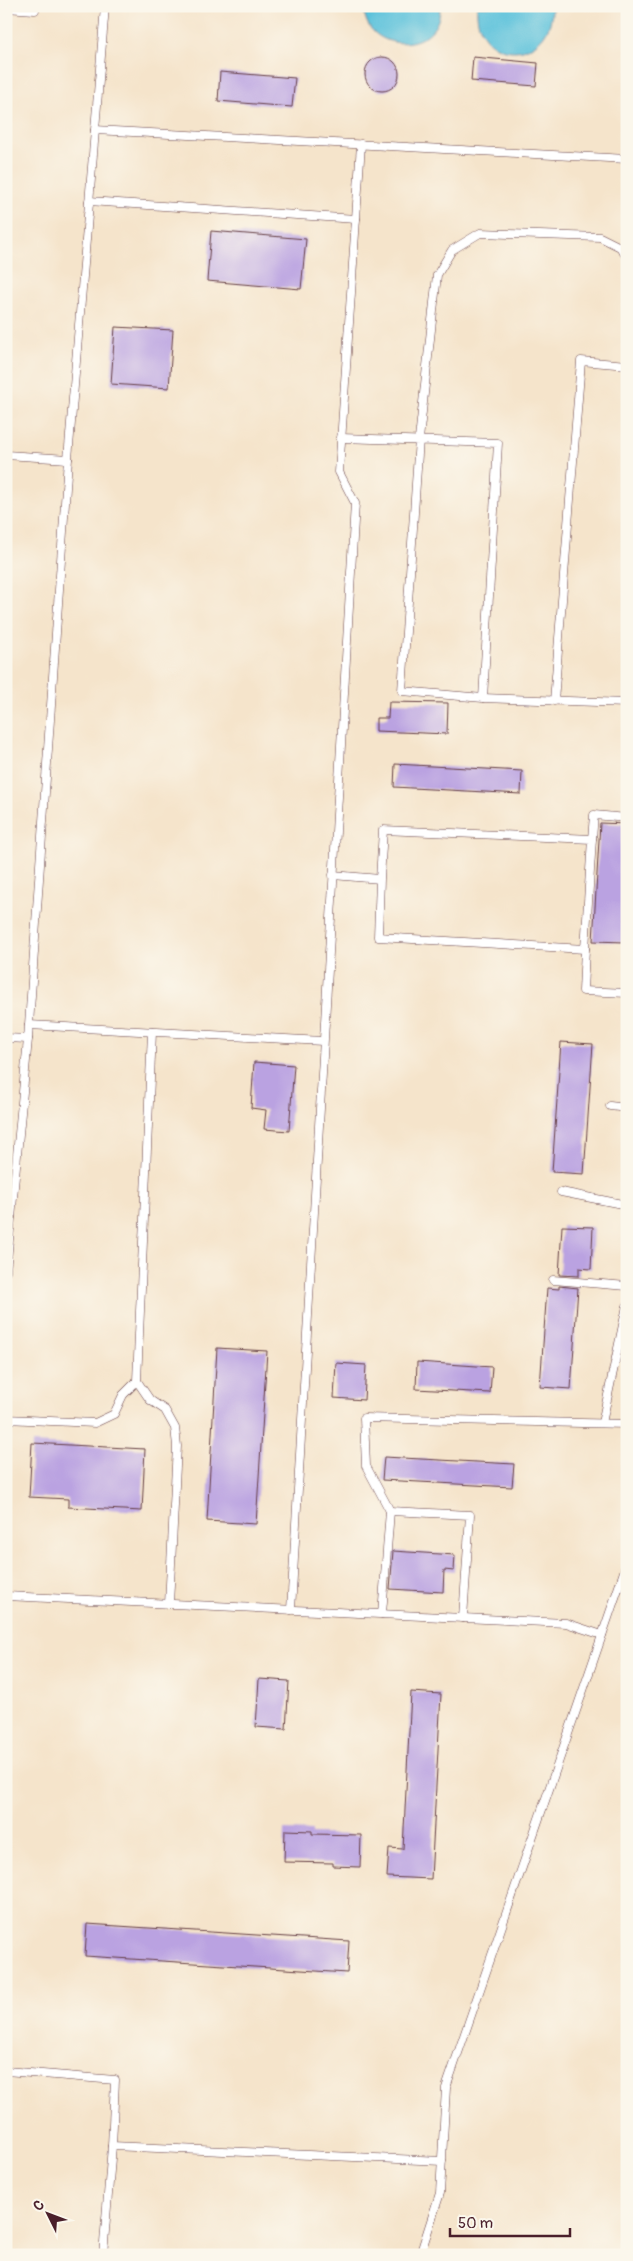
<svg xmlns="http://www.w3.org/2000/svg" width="633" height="2261" viewBox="0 0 633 2261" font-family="Pangolin,sans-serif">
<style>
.water{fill:#5dc2db;stroke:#547083}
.building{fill:#baa2e1}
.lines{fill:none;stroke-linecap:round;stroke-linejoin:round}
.lane-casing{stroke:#643d43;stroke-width:9}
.lane{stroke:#fff;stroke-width:8}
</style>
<rect width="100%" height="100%" fill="#fbf7ec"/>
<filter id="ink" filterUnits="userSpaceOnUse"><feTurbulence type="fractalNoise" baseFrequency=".02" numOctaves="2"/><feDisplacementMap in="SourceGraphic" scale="10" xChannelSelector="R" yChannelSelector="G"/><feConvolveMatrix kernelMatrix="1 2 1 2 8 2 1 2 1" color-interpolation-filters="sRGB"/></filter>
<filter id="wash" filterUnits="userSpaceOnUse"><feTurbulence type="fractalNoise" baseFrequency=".0096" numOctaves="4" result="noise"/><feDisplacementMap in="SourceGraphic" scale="20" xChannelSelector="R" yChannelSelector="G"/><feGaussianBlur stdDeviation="1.12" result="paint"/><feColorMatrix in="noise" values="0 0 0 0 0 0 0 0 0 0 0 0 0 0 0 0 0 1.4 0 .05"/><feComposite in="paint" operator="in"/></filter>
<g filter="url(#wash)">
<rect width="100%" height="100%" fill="#f5e4cb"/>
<g class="water">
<path d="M364,6H440C442,55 363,55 364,6Z"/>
<path d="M477,6H552C554,66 473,66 477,6Z"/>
</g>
<g id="blocks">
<g class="building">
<path d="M473,57L538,63L536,86L471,81Z"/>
<circle cx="382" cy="74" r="17"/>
<path d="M220,72L295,78L292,107L218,101Z"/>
<path d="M211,231L306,239L301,289L207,281Z"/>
<path d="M115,327L173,330L169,388L111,384Z"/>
<path d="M389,702L448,703L447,734L376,731V718H388Z"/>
<path d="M395,764L522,771L521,794L394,787Z"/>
<path d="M600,823L627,824L625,942L593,941Z"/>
<path d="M561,1042L593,1044L584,1174L552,1172Z"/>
<path d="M254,1062L294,1065L289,1131L264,1129L266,1110L251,1108Z"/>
<path d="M562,1226L593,1227L591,1269L579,1268V1276L559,1275Z"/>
<path d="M559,1286L578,1288L571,1389L540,1387L547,1288L559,1289Z"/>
<path d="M217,1348L267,1351L256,1524L207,1521Z"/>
<path d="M417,1362L492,1367L490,1393L416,1389Z"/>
<path d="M336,1363L366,1365L364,1400L334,1398Z"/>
<path d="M32,1443L145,1449L142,1511L68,1507V1499L29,1497Z"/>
<path d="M384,1457L514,1464L512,1487L382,1480Z"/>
<path d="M393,1551L455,1555L454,1571L444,1570L443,1592L390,1589Z"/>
<path d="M259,1679L289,1681L286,1729L256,1727Z"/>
<path d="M411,1692L441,1694L431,1879L387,1877L389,1848L403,1849Z"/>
<path d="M285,1830L312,1831V1834L361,1835L360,1867L333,1866V1863L284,1862Z"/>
<path d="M87,1924L349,1941L347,1973L85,1956Z"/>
</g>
</g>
</g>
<g filter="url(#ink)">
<use href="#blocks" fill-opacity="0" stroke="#643d43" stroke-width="1"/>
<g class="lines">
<defs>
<g id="lane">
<path d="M6,8L35,10V6"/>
<path d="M95,130L105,6"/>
<path d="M89,201L356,219"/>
<path d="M341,438L498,443L483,698L402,691L419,439L437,275L452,250L480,233L600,237L620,247L627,257"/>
<path d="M6,455L68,459L95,130L627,159"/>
<path d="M483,698L627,703"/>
<path d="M554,701L581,361L627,365"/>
<path d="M592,839L594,815L627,818"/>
<path d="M333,875L380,879L383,830L592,839L585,949L378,937L380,879"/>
<path d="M585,949L583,991L627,993"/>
<path d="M29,1025L323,1041"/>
<path d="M152,1032L137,1381L150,1400L165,1410L175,1428L177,1446L169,1604"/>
<path d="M6,1038L28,1039L68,459"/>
<path d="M610,1106L627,1108"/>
<path d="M561,1192L627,1205"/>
<path d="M627,1250V1251"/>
<path d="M6,1271L28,1039"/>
<path d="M553,1280L627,1286"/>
<path d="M6,1419L95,1423L114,1414L123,1395L137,1381"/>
<path d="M602,1423L627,1306"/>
<path d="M390,1511L470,1515L463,1618"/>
<path d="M6,1596L566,1623L602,1635"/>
<path d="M291,1610L355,503L339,472L361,144"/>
<path d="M382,1614L390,1511L366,1466L364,1418L627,1424"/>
<path d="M6,2071L115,2080L112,2146L442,2161"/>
<path d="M103,2255L112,2146"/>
<path d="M420,2255L440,2193L446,2088L627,1563"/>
</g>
</defs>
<use href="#lane" class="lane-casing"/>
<use href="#lane" class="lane"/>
</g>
</g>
<rect width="633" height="2261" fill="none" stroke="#fbf7ec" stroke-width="25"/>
<g transform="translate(48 2214) rotate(312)" stroke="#fbf7ec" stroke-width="4" paint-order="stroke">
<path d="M0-4L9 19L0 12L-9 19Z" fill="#4a1f2b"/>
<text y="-8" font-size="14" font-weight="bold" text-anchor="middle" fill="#4a1f2b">С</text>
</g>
<path d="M450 2228v8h120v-8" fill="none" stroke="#4a1f2b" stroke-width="2.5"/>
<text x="458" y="2228" font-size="15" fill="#4a1f2b" stroke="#fbf7ec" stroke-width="4" paint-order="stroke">50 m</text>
</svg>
